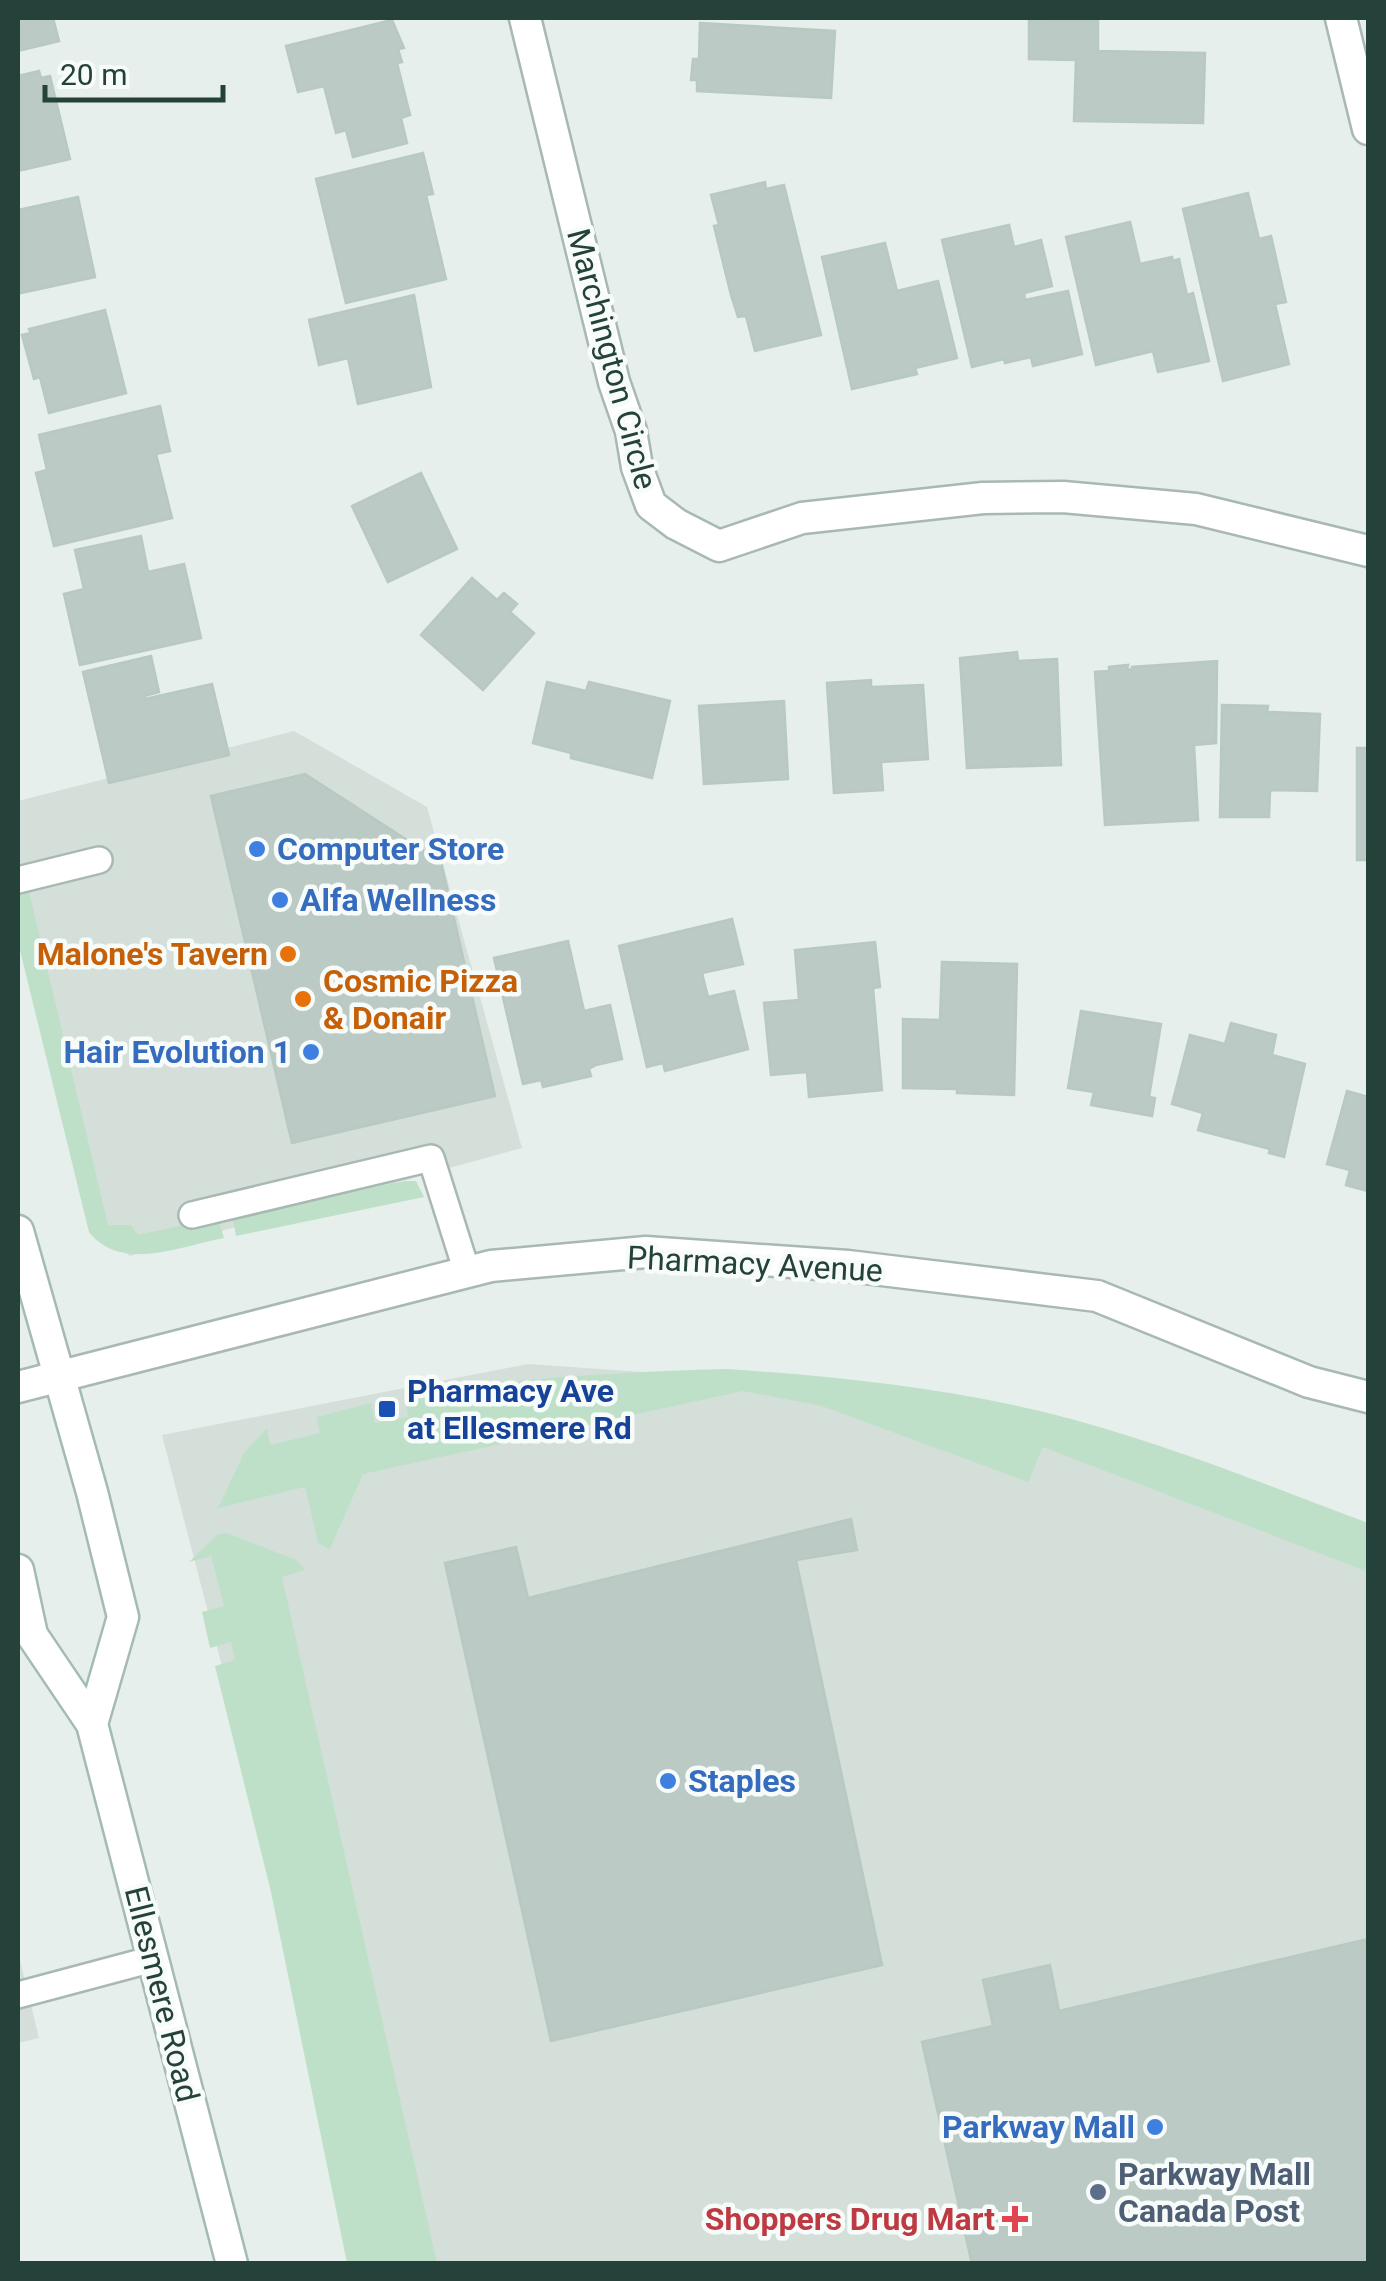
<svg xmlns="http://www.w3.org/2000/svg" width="1386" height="2281" viewBox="0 0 1386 2281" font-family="Roboto,sans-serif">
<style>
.built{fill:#d4dfda}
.green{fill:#bfe0c8}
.building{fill:#bbcac4;stroke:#b8c9c2;stroke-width:2.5}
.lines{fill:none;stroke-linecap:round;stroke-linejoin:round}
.service-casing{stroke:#a8b8b2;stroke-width:30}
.minor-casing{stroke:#a8b8b2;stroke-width:35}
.tertiary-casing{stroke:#a8b8b2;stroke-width:35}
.secondary-casing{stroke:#a4bbb3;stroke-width:35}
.service{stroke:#fff;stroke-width:25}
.minor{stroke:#fff;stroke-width:30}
.tertiary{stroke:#fff;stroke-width:30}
.secondary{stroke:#fff;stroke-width:30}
.shop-dot{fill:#3f7fe0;stroke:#f7fbf9;stroke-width:4}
.food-dot{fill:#e8710a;stroke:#f7fbf9;stroke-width:4}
.transit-dot{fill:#1a4fb4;stroke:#f7fbf9;stroke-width:4}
.service-dot{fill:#5c6f8a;stroke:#f7fbf9;stroke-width:4}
.health-dot{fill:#e0444e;stroke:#f7fbf9;stroke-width:4}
.labels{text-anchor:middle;stroke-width:9;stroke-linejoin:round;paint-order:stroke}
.street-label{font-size:32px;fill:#24423a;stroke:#f7fbf9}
.shop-label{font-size:32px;font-weight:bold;fill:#366cbe;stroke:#f7fbf9;text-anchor:start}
.food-label{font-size:32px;font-weight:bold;fill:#c56008;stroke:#f7fbf9;text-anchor:end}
.transit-label{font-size:32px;font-weight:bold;fill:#164399;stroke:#f7fbf9;text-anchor:start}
.service-label{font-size:32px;font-weight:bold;fill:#4e5e75;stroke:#f7fbf9;text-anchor:start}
.health-label{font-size:32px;font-weight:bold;fill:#be3a42;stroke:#f7fbf9;text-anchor:end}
</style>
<rect width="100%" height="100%" fill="#e6efeb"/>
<g class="built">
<path d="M294,731L427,807L522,1148L130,1256L95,1229L18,913V801Z"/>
<path d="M528,1364L858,1387L1368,1539V2263H377L162,1435Z"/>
<path d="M18,1952L39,2038L18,2043Z"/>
</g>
<g class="green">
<path d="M27,883L108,1225H131L138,1235L218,1217L224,1238C181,1246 121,1273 89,1232L18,942V886Z"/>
<path d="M405,1181H416L424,1197L236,1236L232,1215Z"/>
<path d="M726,1369C833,1376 939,1387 1044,1412C1155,1439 1261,1483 1368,1523V1572L1043,1447L1028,1482L822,1406L743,1391L363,1474L330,1549L318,1543L305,1487L218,1508L244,1453L267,1428L270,1445L320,1433L317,1417L371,1403L375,1423L408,1417L405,1396C511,1378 619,1372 726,1369Z"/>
<path d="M227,1533L296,1560L305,1570L282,1577L437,2263H347L271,1892L215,1666L235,1660L231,1642L210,1648L202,1612L224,1606L211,1556L189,1562L218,1534Z"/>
</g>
<g class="building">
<path d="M18,18H53L59,41L18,51Z"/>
<path d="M1029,19L1098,20V51L1205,53L1203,123L1074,121L1076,60L1029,59Z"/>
<path d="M392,20L404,48L398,49L402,62L397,63L410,115L401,118L407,143L353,157L346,130L336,133L324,86L298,92L286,46Z"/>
<path d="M700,23L835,31L831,98L697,91V80H691L693,59H699Z"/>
<path d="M39,71L41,78L50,76L70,159L18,171V76Z"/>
<path d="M423,153L433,194L426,195L446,279L346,303L316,179Z"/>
<path d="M765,182L766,189L784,185L821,335L755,351L746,316L738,317L731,295L714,226L719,225L711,195Z"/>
<path d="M1248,193L1259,239L1271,236L1286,302L1275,304L1289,364L1223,381L1183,209Z"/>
<path d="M78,197L95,277L21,293L18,278V210Z"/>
<path d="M1130,222L1140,264L1172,257L1173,261L1179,259L1187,295L1193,293L1209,361L1158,372L1153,351L1096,365L1066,237Z"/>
<path d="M1009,225L1014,247L1041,240L1052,286L1024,293L1025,300L1068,291L1082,354L1033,366L1031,357L1005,363L1004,359L972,367L942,240Z"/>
<path d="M885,243L897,291L938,281L957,358L915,368L917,374L852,389L822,257Z"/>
<path d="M414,295L431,387L358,404L348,358L319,365L309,320Z"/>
<path d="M105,310L126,393L49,413L40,377L34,379L22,335L31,333L29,329Z"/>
<path d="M160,406L170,451L156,454L172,518L54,546L36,473L47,470L39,435Z"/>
<path d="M421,473L457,549L388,582L352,506Z"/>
<path d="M141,536L148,572L184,564L201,638L80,665L64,594L84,589L75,550Z"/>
<path d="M472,578L497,600L504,593L517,604L510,612L534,633L483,690L421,635Z"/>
<path d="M1017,652L1018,661L1057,659L1061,765L967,768L960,658Z"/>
<path d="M151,656L159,692L144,696L145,699L212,684L229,755L109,783L83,672Z"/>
<path d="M1217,661L1216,743L1194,745L1198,820L1105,825L1095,672L1109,671V667L1128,665L1127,669L1132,670V667Z"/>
<path d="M871,680V687L923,685L928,759L881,762L883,790L834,793L827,683Z"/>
<path d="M547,682L586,691L589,682L670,701L652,778L571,758V753L533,743Z"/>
<path d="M784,701L788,779L704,784L699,706Z"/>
<path d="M1222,705L1268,706L1267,712L1320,714L1317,791L1270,790L1269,817H1220Z"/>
<rect x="1357" y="748" width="11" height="112"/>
<path d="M305,774L441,862L495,1096L292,1143L211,796Z"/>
<path d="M732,919L743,964L702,973L708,997L734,991L748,1049L665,1071L663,1063L647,1067L619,946Z"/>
<path d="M568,941L584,1011L610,1005L622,1059L596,1065L589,1069L591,1076L543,1087L541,1080L523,1084L494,958Z"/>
<path d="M875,942L880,987L873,988L882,1090L809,1097L807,1072L771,1075L764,1003L799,1000L795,950Z"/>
<path d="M942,962L1017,964L1014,1095L957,1093V1089L903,1088V1019L940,1020Z"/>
<path d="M1081,1011L1161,1024L1149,1097L1155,1098L1152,1116L1091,1105L1094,1092L1068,1088Z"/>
<path d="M1231,1023L1276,1035L1272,1055L1305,1064L1284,1157L1269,1153L1270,1149L1198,1130L1203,1113L1172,1104L1190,1035L1225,1044Z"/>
<path d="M1347,1091L1368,1097V1191L1346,1185L1350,1170L1327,1164Z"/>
<path d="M851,1519L857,1550L796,1560L882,1965L551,2041L445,1563L516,1547L528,1598Z"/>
<path d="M1368,1939V2264H972L922,2042L993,2026L983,1980L1050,1965L1059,2011Z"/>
</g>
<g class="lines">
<defs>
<g id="service">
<path d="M18,880L99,860"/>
<path d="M192,1215L431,1158L467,1272"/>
<path d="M18,1995L153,1959"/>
</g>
<g id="minor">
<path d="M525,18L614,382L631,431L637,467L651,505L676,524L719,546L802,518L983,498L1063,497L1196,509L1368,551"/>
<path d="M1341,18L1368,129"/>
</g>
<path id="tertiary" d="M18,1387L491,1266L646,1252L848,1266L1097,1296L1309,1382L1368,1397"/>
<g id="secondary">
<path d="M18,1231L92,1492L123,1617L92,1724"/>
<path d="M18,1570L32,1635L92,1724L232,2264"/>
</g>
</defs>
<use href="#service" class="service-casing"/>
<use href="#minor" class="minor-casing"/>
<use href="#tertiary" class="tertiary-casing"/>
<use href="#secondary" class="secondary-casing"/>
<use href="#service" class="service"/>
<use href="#minor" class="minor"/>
<use href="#tertiary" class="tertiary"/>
<use href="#secondary" class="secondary"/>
</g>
<g class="shop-dot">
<circle cx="257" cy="849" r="10"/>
<circle cx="280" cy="900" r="10"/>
<circle cx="311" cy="1052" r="10"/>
<circle cx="668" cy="1781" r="10"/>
<circle cx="1155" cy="2127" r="10"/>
</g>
<g class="food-dot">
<circle cx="288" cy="954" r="10"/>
<circle cx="303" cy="999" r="10"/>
</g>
<rect class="transit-dot" x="377" y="1399" width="20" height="20" rx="5"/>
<circle class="service-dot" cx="1098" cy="2192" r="10"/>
<path class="health-dot" d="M1010 2204h10v10h10v10h-10v10h-10v-10h-10v-10h10z"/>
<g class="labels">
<g class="street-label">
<text transform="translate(612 359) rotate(75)" y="11">Marchington Circle</text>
<text transform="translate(755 1264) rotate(3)" y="11">Pharmacy Avenue</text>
<text transform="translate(162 1994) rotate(76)" y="11">Ellesmere Road</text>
</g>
<g class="shop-label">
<text x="277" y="860">Computer Store</text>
<text x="300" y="911">Alfa Wellness</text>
<text x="291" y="1063" text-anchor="end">Hair Evolution 1</text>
<text x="688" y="1792">Staples</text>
<text x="1135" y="2138" text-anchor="end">Parkway Mall</text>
</g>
<g class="food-label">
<text x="268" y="965">Malone's Tavern</text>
<text x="323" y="992" text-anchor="start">Cosmic Pizza<tspan x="323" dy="37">&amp; Donair</tspan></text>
</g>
<g class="transit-label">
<text x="407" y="1402">Pharmacy Ave<tspan x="407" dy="37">at Ellesmere Rd</tspan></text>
</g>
<g class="service-label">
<text x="1118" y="2185">Parkway Mall<tspan x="1118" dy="37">Canada Post</tspan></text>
</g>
<g class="health-label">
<text x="995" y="2230">Shoppers Drug Mart</text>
</g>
</g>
<rect width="1386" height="2281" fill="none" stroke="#24423a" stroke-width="40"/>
<path d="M45 85v15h178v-15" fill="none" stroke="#24423a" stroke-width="5"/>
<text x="60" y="85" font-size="30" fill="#24423a" stroke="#f7fbf9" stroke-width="8" paint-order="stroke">20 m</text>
</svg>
